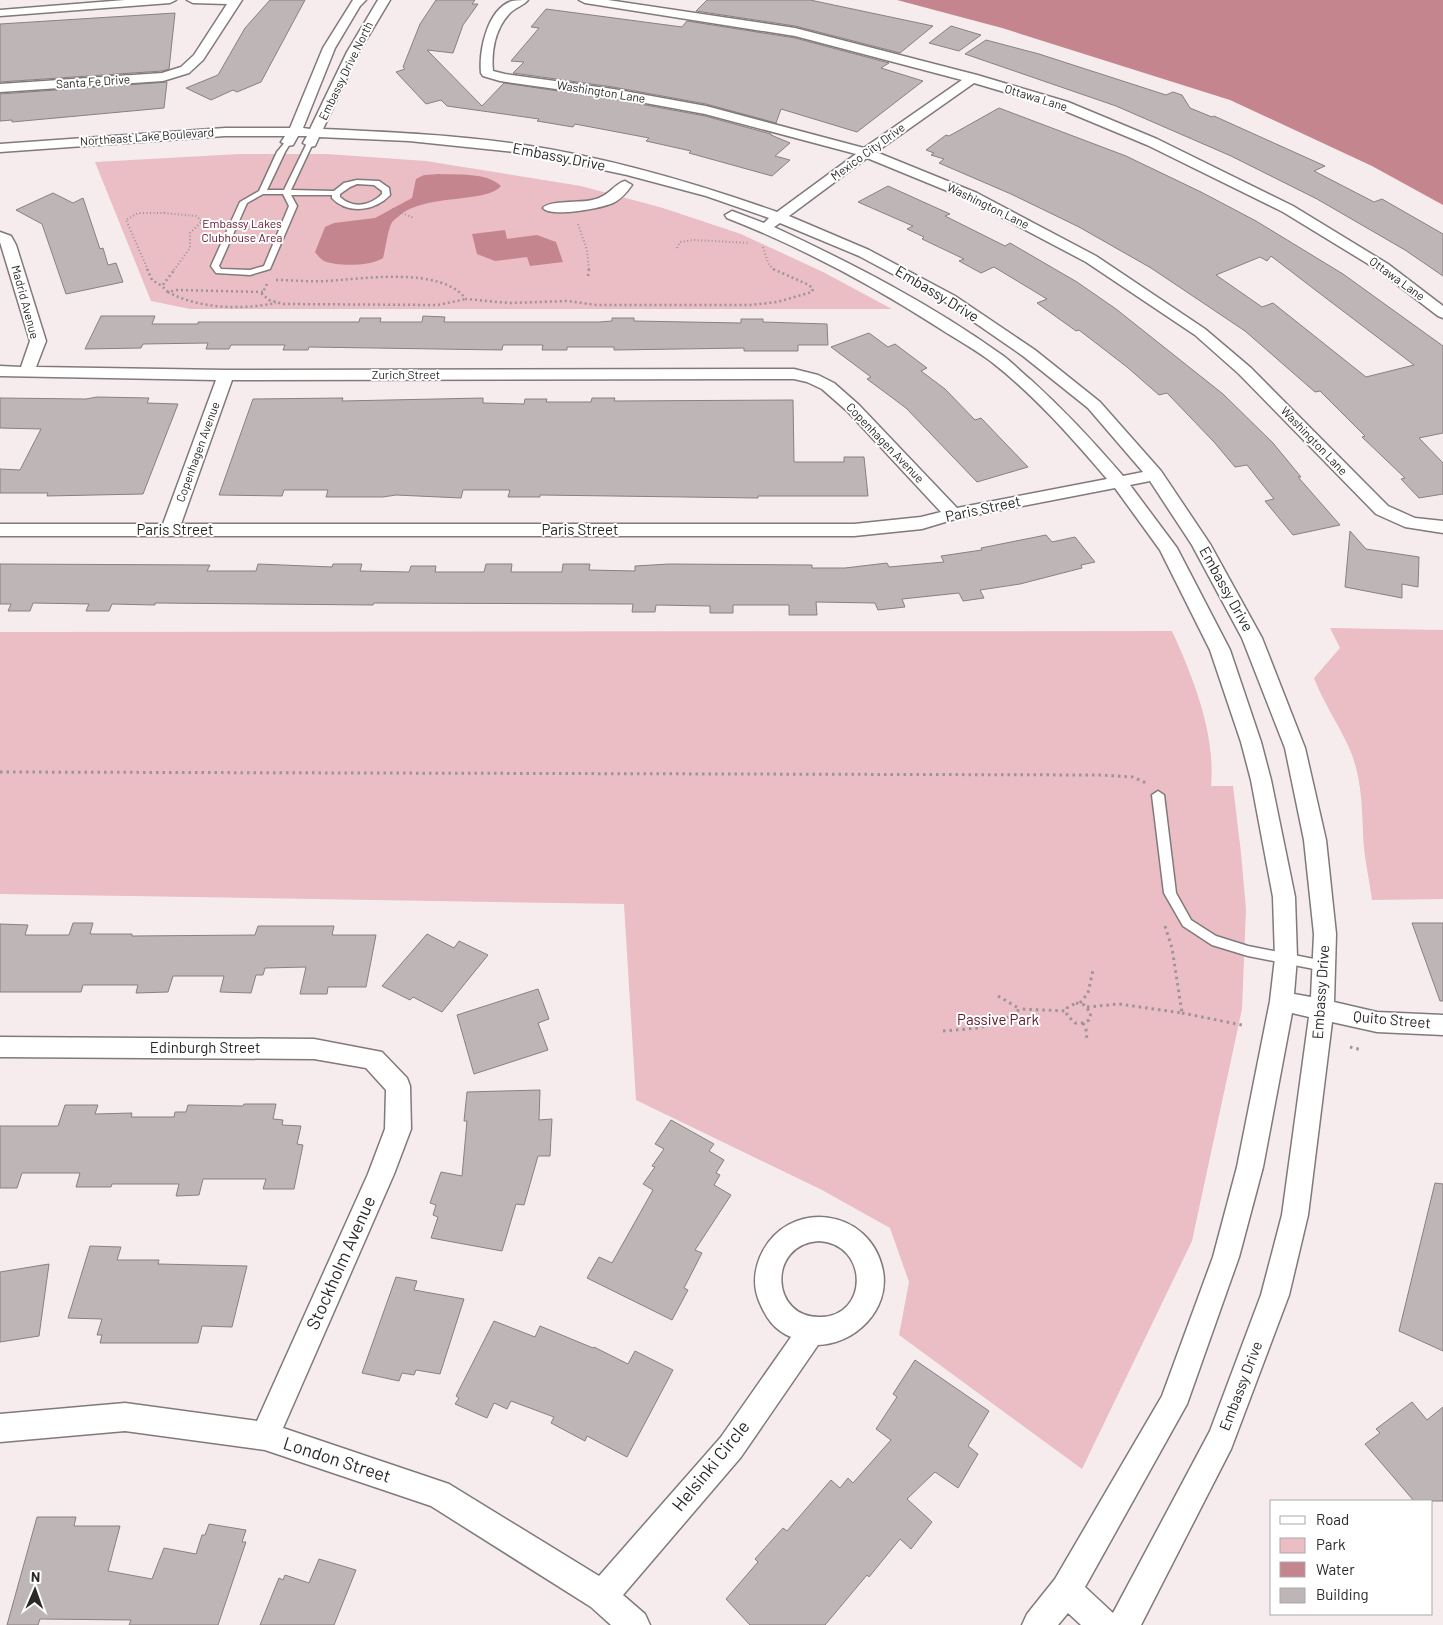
<svg xmlns="http://www.w3.org/2000/svg" width="1443" height="1625" viewBox="0 0 1443 1625" font-family="Barlow,sans-serif">
<style>
.green{fill:#eabec4}
.water{fill:#c4858e}
.building{fill:#beb5b6;stroke:#888081;fill-rule:evenodd}
.lines{fill:none;stroke-linecap:round;stroke-linejoin:round}
.lane-casing{stroke:#81797a;stroke-width:3}
.street-casing{stroke:#81797a;stroke-width:3}
.path-far2{stroke:#9c9596;stroke-width:2;stroke-dasharray:1 2.5;stroke-linecap:butt}
.path-far1{stroke:#9c9596;stroke-width:2.5;stroke-dasharray:2 3;stroke-linecap:butt}
.path{stroke:#9c9596;stroke-width:3;stroke-dasharray:2.5 4;stroke-linecap:butt}
.lane{fill:#fff;fill-rule:evenodd}
.street{fill:#fff;fill-rule:evenodd}
.labels{text-anchor:middle;stroke-width:4;stroke-linejoin:round;paint-order:stroke}
.far-street-label{font-size:12px;fill:#2b2828;stroke:#fff}
.far-park-label{font-size:12px;fill:#62152a;stroke:#fff}
.street-label{font-size:15px;fill:#2b2828;stroke:#fff}
.park-label{font-size:15px;fill:#62152a;stroke:#fff}
.near-street-label{font-size:18px;fill:#2b2828;stroke:#fff}
</style>
<rect width="100%" height="100%" fill="#f6eced"/>
<g class="green">
<path d="M239,154H327L426,161L581,186L663,208L741,234L823,272L892,309H190L151,301L95,162Z"/>
<path d="M1330,628L1443,630V899L1372,900C1369,877 1363,853 1363,831C1362,805 1361,779 1352,755C1342,729 1324,705 1314,678L1340,648Z"/>
<path d="M1172,631C1193,677 1216,734 1211,786H1233L1241,853L1246,909L1242,1009L1192,1241L1082,1469L899,1335L909,1282L890,1228L822,1190L636,1100L624,904L0,894V632Z"/>
</g>
<g class="water">
<path d="M897,0H1443V205L1372,166L1230,100L1002,28Z"/>
<path d="M439,174C458,175 486,172 501,186C486,204 425,193 399,216C397,218 393,220 391,224C387,234 386,247 383,258C371,266 339,267 324,261C321,259 317,255 315,252L325,227L334,223L375,218L412,198L416,179L424,175Z"/>
<path d="M505,230L507,239L537,235L556,242L563,262L530,266L527,257L495,261L477,254L472,234Z"/>
</g>
<g class="building">
<path d="M270,0H305L261,82L237,92L233,90L211,100L186,88L218,75L245,28Z"/>
<path d="M436,0H475L472,4H478L463,25L453,53L427,50L482,106L504,83L613,99L705,116L771,134V135L790,143L775,156L790,160L772,176L689,153L691,151L646,141L649,138L575,124L573,127L537,121L539,119L447,106L441,100L426,104L396,72L405,69L403,67L420,24Z"/>
<path d="M707,0H810L933,26L900,53L795,26L696,11Z"/>
<path d="M546,9L682,27L687,21L795,38L889,63L881,68L923,81L857,132L781,109L776,123L706,104L613,87L513,73L524,62L511,61L539,28L531,27Z"/>
<path d="M175,13L169,69L162,71L0,82V24Z"/>
<path d="M951,26L981,35L959,51L929,43Z"/>
<path d="M986,40L1039,54L1166,95L1173,92L1182,95L1190,108L1212,117L1214,116L1325,166L1314,171L1374,202L1382,199L1443,234V276L1405,250L1317,199L1231,156L1116,106L965,54Z"/>
<path d="M167,82L164,108L12,122V120L0,121V94Z"/>
<path d="M999,108L1126,156L1201,192L1256,221L1343,274L1443,346V433L1419,438L1443,463V494L1419,498L1401,479L1405,478L1362,437L1365,436L1320,391L1315,392L1245,331L1151,268L1079,227L1011,194L939,163L944,159L931,155L934,153L926,150L946,135L949,136ZM1271,256L1314,289L1414,365L1366,377L1273,303L1262,307L1216,275L1260,257L1267,261Z"/>
<path d="M888,186L950,214L945,216L1005,246L1010,243L1077,282L1116,309L1223,394L1273,443L1301,477H1298L1340,525L1293,535L1265,501L1274,499L1247,465L1235,467L1214,442L1167,393L1159,395L1127,367L1079,330L1076,331L1037,303L1047,299L994,267L981,273L959,261L964,259L922,239L924,237L907,229L913,226L858,202Z"/>
<path d="M53,193L73,203L83,198L100,249L103,248L108,265L116,263L123,282L66,294L42,224L16,210Z"/>
<path d="M101,316H155L152,324H198V322H359L360,318H381L380,322H422L423,316L445,317L444,322H600L612,321V318H634V321L741,323V319H763V322L827,324L828,345H798V351H744V348L614,350V347H567V350H542L543,345H503L502,350L309,347L308,350H283L285,345H231L229,349H206L208,343L143,344L141,348L85,349Z"/>
<path d="M869,333L888,347L895,344L927,368L921,371L945,389L975,420L981,418L1028,467L977,482L906,408L867,379L871,377L831,347Z"/>
<path d="M97,397L149,398L147,403L178,404L143,494L47,496L48,493H0V469L20,470L41,429L0,428V398L86,399Z"/>
<path d="M343,398L342,401L483,398V403L524,404L525,399H547L546,402H591L592,398H615L614,401L793,400L794,462H844V457H864L868,496H758V498L540,495V497H508L510,490H463L461,498L396,495L383,497H326L328,490H284L282,496L219,495L253,399Z"/>
<path d="M1350,531L1366,549L1419,557L1418,587L1402,584V598L1345,587Z"/>
<path d="M1046,535L1052,542L1075,537L1095,562L1081,565L1082,568L1020,584L980,590L984,598L963,601L959,593L902,599L905,607L878,610L875,603L816,602L817,615H789V605H733V613H710V606L656,605L655,612H632L633,604L374,603L373,605L155,603V605L112,604L109,611H86L89,604L33,603L30,611H8L11,604H0V564L210,565L207,571H256L258,564L332,567L333,564H362L360,571L409,572L411,566H436L435,572H484L486,564H512L511,572H562L563,564H590L589,570L635,571V566L669,564L812,565V568H845L887,563L889,567L944,562L941,556L982,550L981,548Z"/>
<path d="M73,923H93L90,934H132V936L255,935L258,926H334L332,935H376L366,987H328L327,994H300L306,967L265,968L263,975H256L251,993L220,992L224,976H173L168,992L136,993L138,985H83L81,992H0V924L28,925L25,935H69Z"/>
<path d="M1412,923H1443V1001H1440Z"/>
<path d="M427,934L454,948L459,941L488,955L442,1012L413,997L410,1000L382,986Z"/>
<path d="M538,989L549,1019L538,1023L548,1050L474,1074L457,1015Z"/>
<path d="M540,1090L539,1120L552,1119L550,1156H538L524,1205L516,1204L502,1251L431,1238L438,1217L433,1215L436,1205L430,1203L441,1172L462,1176L467,1121H464L467,1092Z"/>
<path d="M244,1104H276L273,1119L283,1120L282,1125L301,1126L297,1144L303,1145L294,1189H263L266,1179H203L199,1195L176,1196L179,1184H112L111,1187H76L80,1173H22L17,1188H0V1126H58L65,1105H98L95,1114L132,1113L131,1117H174L175,1112H186L188,1105L243,1106Z"/>
<path d="M671,1120L714,1144L709,1151L724,1160L716,1173L720,1175L714,1185L731,1195L695,1250L702,1253L684,1288L688,1290L672,1320L587,1278L599,1257L612,1263L653,1190L643,1184L655,1167L652,1166L664,1149L655,1144Z"/>
<path d="M1435,1183L1443,1184V1351L1399,1331Z"/>
<path d="M90,1246L121,1247L117,1260H159L158,1264L247,1266L232,1327L202,1326L198,1343H100L102,1335H97L102,1319L68,1318Z"/>
<path d="M49,1264L39,1336L0,1342V1272Z"/>
<path d="M396,1277L417,1281L414,1290L464,1299L440,1374L416,1370L414,1375L402,1373L399,1381L362,1373Z"/>
<path d="M494,1321L535,1337L540,1326L593,1348L594,1347L628,1364L635,1351L673,1370L627,1457L587,1436L585,1441L551,1423L554,1417L511,1401L507,1409L494,1403L487,1418L455,1404L459,1398L456,1396Z"/>
<path d="M915,1360L989,1411L968,1446L978,1454L958,1488L935,1472L907,1499L932,1522L911,1549L900,1539L869,1577L867,1575L825,1625H750L726,1599L758,1562L755,1559L783,1528L787,1531L831,1480L840,1488L848,1478L853,1483L891,1440L876,1429L897,1397L893,1394Z"/>
<path d="M1412,1402L1427,1420L1443,1407V1501H1414L1365,1444L1380,1433L1376,1429Z"/>
<path d="M37,1517H76L74,1526H120L108,1571L152,1579L164,1548L196,1554L202,1535H205L209,1524L246,1530L242,1542H246L218,1625H129L131,1620L40,1619L38,1625H7Z"/>
<path d="M319,1559L356,1570L334,1625H260L279,1578L283,1580L285,1575L309,1583Z"/>
</g>
<g class="lines">
<defs>
<g id="lane">
<path d="M288,140L291,142L285,152L267,190H284L307,143L310,141L313,143L291,190L334,191L344,183L357,180L379,181L389,188L390,195C375,211 348,215 332,198V195H291L297,206L270,269L250,275L216,273L211,266L240,202L259,191L277,152L286,141ZM357,184L374,185L382,191V194C370,206 353,209 340,197V194L350,187ZM263,194H283L289,206L264,266L250,270L221,269L219,266L247,203Z"/>
<path d="M1158,791L1164,795L1176,893L1191,920L1216,936L1248,946L1324,961L1328,962L1330,966L1328,970L1324,971L1248,956L1212,945L1183,926L1164,893L1152,795Z"/>
</g>
<g id="street">
<path d="M125,0H176L170,3L0,16V10Z"/>
<path d="M187,0H242L203,60L189,73L163,81L0,92V84L162,73L181,67L194,55L227,4L193,3Z"/>
<path d="M353,0H366L360,6L335,48L303,128L310,129L347,52L378,0H390L359,52L323,129C390,132 458,135 524,145C610,158 695,183 777,212L856,154L705,114L613,97L500,81L483,76L481,73C479,51 487,9 512,1C517,0 523,0 528,0C523,6 514,8 509,14C495,29 491,52 493,71L505,74L613,89L706,106L864,148L962,80L795,36L585,3L579,0H608L795,28L977,75L1068,102L1157,139L1293,206L1388,264L1443,306V318L1438,316L1378,270L1283,212L1147,145L1058,108L974,83L876,152L977,193L1096,256L1205,329L1251,368L1388,506L1415,518L1443,521V533L1405,527L1376,514L1239,374L1195,335L1086,262L967,199L867,158L789,216L869,250L955,296L1035,350L1100,402L1161,471L1210,544L1262,638L1305,748L1326,840L1336,934L1334,1002L1377,1012L1443,1015V1035L1377,1032L1332,1022L1308,1215L1289,1295L1231,1449L1141,1625H1081L1068,1613L1058,1625H1022L1027,1614L1055,1579L1162,1396L1213,1257L1237,1167L1270,1001L1275,958L1273,897L1251,780L1241,742L1210,650L1160,550L1115,488L955,519L922,529L854,536H0V524H163L216,380L0,376V366L21,367L30,341L0,242V232L11,236L16,245L46,341L36,367L226,370L794,369L818,375L834,383L859,405L957,508L1107,479C1072,438 1035,396 993,363C976,350 956,339 939,328C872,285 801,247 727,218L725,215L732,211L764,223L769,218L706,196L627,175L524,153L409,141L319,137L315,146L310,147L303,143L307,136H298L293,145L288,146L281,142L285,136H225L0,152V144L225,128H290L323,48ZM780,223L859,256L945,302L1023,356L1088,408L1143,472L1123,476C1094,442 1064,410 1031,380C1021,372 1012,362 1002,355C931,304 853,264 774,227ZM794,379L807,382L822,389L847,411L941,512L921,517L854,524H181L232,380ZM1150,481L1192,545L1242,638L1285,748L1304,840L1314,934L1311,997L1294,994L1297,958L1295,897L1271,780L1261,742L1230,650L1177,548L1130,485ZM1292,1013L1309,1017L1282,1215L1261,1295L1210,1431L1113,1613L1085,1587L1187,1404L1239,1257L1263,1167Z"/>
<path d="M625,181L632,185C627,192 622,198 615,202C604,208 551,218 543,208C549,200 581,203 592,200C609,197 615,183 625,181Z"/>
<path d="M0,1037L314,1039L382,1052L407,1078L410,1086L411,1129L394,1174L283,1428L449,1484L599,1576L721,1437L791,1337C774,1330 766,1318 759,1301C753,1286 754,1272 760,1257C786,1197 871,1207 883,1271C890,1310 855,1344 818,1345L741,1457L623,1595L645,1614L650,1625H611L591,1607L431,1506L265,1450L125,1431L0,1442V1414L125,1403L257,1421L368,1174L385,1129L386,1090L366,1068L314,1059L0,1057ZM819,1241C869,1244 869,1316 821,1317C770,1319 767,1244 819,1241Z"/>
</g>
</defs>
<use href="#lane" class="lane-casing"/>
<use href="#street" class="street-casing"/>
<g class="path-far2">
<path d="M392,209L414,218"/>
<path d="M164,213L196,216L201,220L200,222"/>
<path d="M578,224L587,250L589,270"/>
<path d="M763,247L768,263L774,270"/>
<path d="M677,248L680,242L693,240L750,243"/>
<path d="M148,270L126,220L138,213H164L165,210"/>
<path d="M174,270L190,248V233L200,223H218"/>
</g>
<g class="path-far1">
<path d="M147,269L152,280L162,286"/>
<path d="M588,276L589,269"/>
<path d="M276,280C293,280 310,282 326,281C363,279 441,266 466,299L509,303L568,301L596,305H750L777,302L812,292L813,289L809,285L773,269"/>
<path d="M267,284L262,294L269,300L283,304L438,305L466,299"/>
<path d="M168,292L162,286L175,269"/>
<path d="M263,292L177,290L168,292C199,309 242,310 276,303"/>
</g>
<g class="path">
<path d="M0,772L1100,775L1133,777L1148,784"/>
<path d="M998,996L1020,1009"/>
<path d="M1076,1003L1084,1005L1091,1013L1089,1020L1083,1023H1075L1067,1015V1008Z"/>
<path d="M1080,1003L1088,993L1093,970"/>
<path d="M1087,1007L1119,1004L1182,1013L1172,948L1164,923"/>
<path d="M1182,1013L1242,1025"/>
<path d="M1083,1023L1086,1029L1087,1041"/>
<path d="M943,1031L979,1028L1009,1017L1020,1009L1066,1011"/>
<path d="M1350,1047L1362,1050"/>
</g>
<use href="#lane" class="lane"/>
<use href="#street" class="street"/>
</g>
<g class="labels">
<g class="far-street-label">
<text transform="translate(346 71) rotate(-64)" y="4">Embassy Drive North</text>
<text transform="translate(93 82) rotate(-4)" y="4">Santa Fe Drive</text>
<text transform="translate(601 92) rotate(9)" y="4">Washington Lane</text>
<text transform="translate(1036 98) rotate(17)" y="4">Ottawa Lane</text>
<text transform="translate(147 137) rotate(-4)" y="4">Northeast Lake Boulevard</text>
<text transform="translate(868 152) rotate(-36)" y="4">Mexico City Drive</text>
<text transform="translate(988 206) rotate(26)" y="4">Washington Lane</text>
<text transform="translate(1397 279) rotate(36)" y="4">Ottawa Lane</text>
<text transform="translate(25 302) rotate(75)" y="4">Madrid Avenue</text>
<text x="406" y="379">Zurich Street</text>
<text transform="translate(1314 441) rotate(46)" y="4">Washington Lane</text>
<text transform="translate(885 443) rotate(46)" y="4">Copenhagen Avenue</text>
<text transform="translate(198 452) rotate(-70)" y="4">Copenhagen Avenue</text>
</g>
<g class="far-park-label">
<text x="242" y="228">Embassy Lakes<tspan x="242" dy="14">Clubhouse Area</tspan></text>
</g>
<g class="street-label">
<text transform="translate(559 157) rotate(11)" y="5">Embassy Drive</text>
<text transform="translate(937 294) rotate(31)" y="5">Embassy Drive</text>
<text transform="translate(983 509) rotate(-12)" y="5">Paris Street</text>
<text x="175" y="535">Paris Street</text>
<text x="580" y="535">Paris Street</text>
<text transform="translate(1226 589) rotate(61)" y="5">Embassy Drive</text>
<text transform="translate(1321 992) rotate(-86)" y="5">Embassy Drive</text>
<text transform="translate(1392 1020) rotate(5)" y="5">Quito Street</text>
<text x="205" y="1053">Edinburgh Street</text>
<text transform="translate(1241 1386) rotate(-69)" y="5">Embassy Drive</text>
</g>
<g class="park-label">
<text x="998" y="1025">Passive Park</text>
</g>
<g class="near-street-label">
<text transform="translate(341 1263) rotate(-66)" y="6">Stockholm Avenue</text>
<text transform="translate(337 1460) rotate(18)" y="6">London Street</text>
<text transform="translate(711 1466) rotate(-51)" y="6">Helsinki Circle</text>
</g>
</g>
<rect x="1270" y="1500" width="162" height="115" fill="#ffffff" stroke="#aaa9a9"/>
<rect x="1280" y="1516" width="25" height="8" fill="#ffffff" stroke="#aaa9a9"/>
<text x="1316" y="1525" font-size="15" fill="#2b2828">Road</text>
<rect x="1280" y="1538" width="25" height="15" fill="#eabec4" stroke="#aaa9a9"/>
<text x="1316" y="1550" font-size="15" fill="#2b2828">Park</text>
<rect x="1280" y="1562" width="25" height="15" fill="#c4858e" stroke="#aaa9a9"/>
<text x="1316" y="1575" font-size="15" fill="#2b2828">Water</text>
<rect x="1280" y="1588" width="25" height="15" fill="#beb5b6" stroke="#aaa9a9"/>
<text x="1316" y="1600" font-size="15" fill="#2b2828">Building</text>
<g transform="translate(35 1590) rotate(2)" stroke="#ffffff" stroke-width="4" paint-order="stroke">
<path d="M0-4L9 19L0 12L-9 19Z" fill="#2b2828"/>
<text y="-8" font-size="14" font-weight="bold" text-anchor="middle" fill="#2b2828">N</text>
</g>
</svg>
